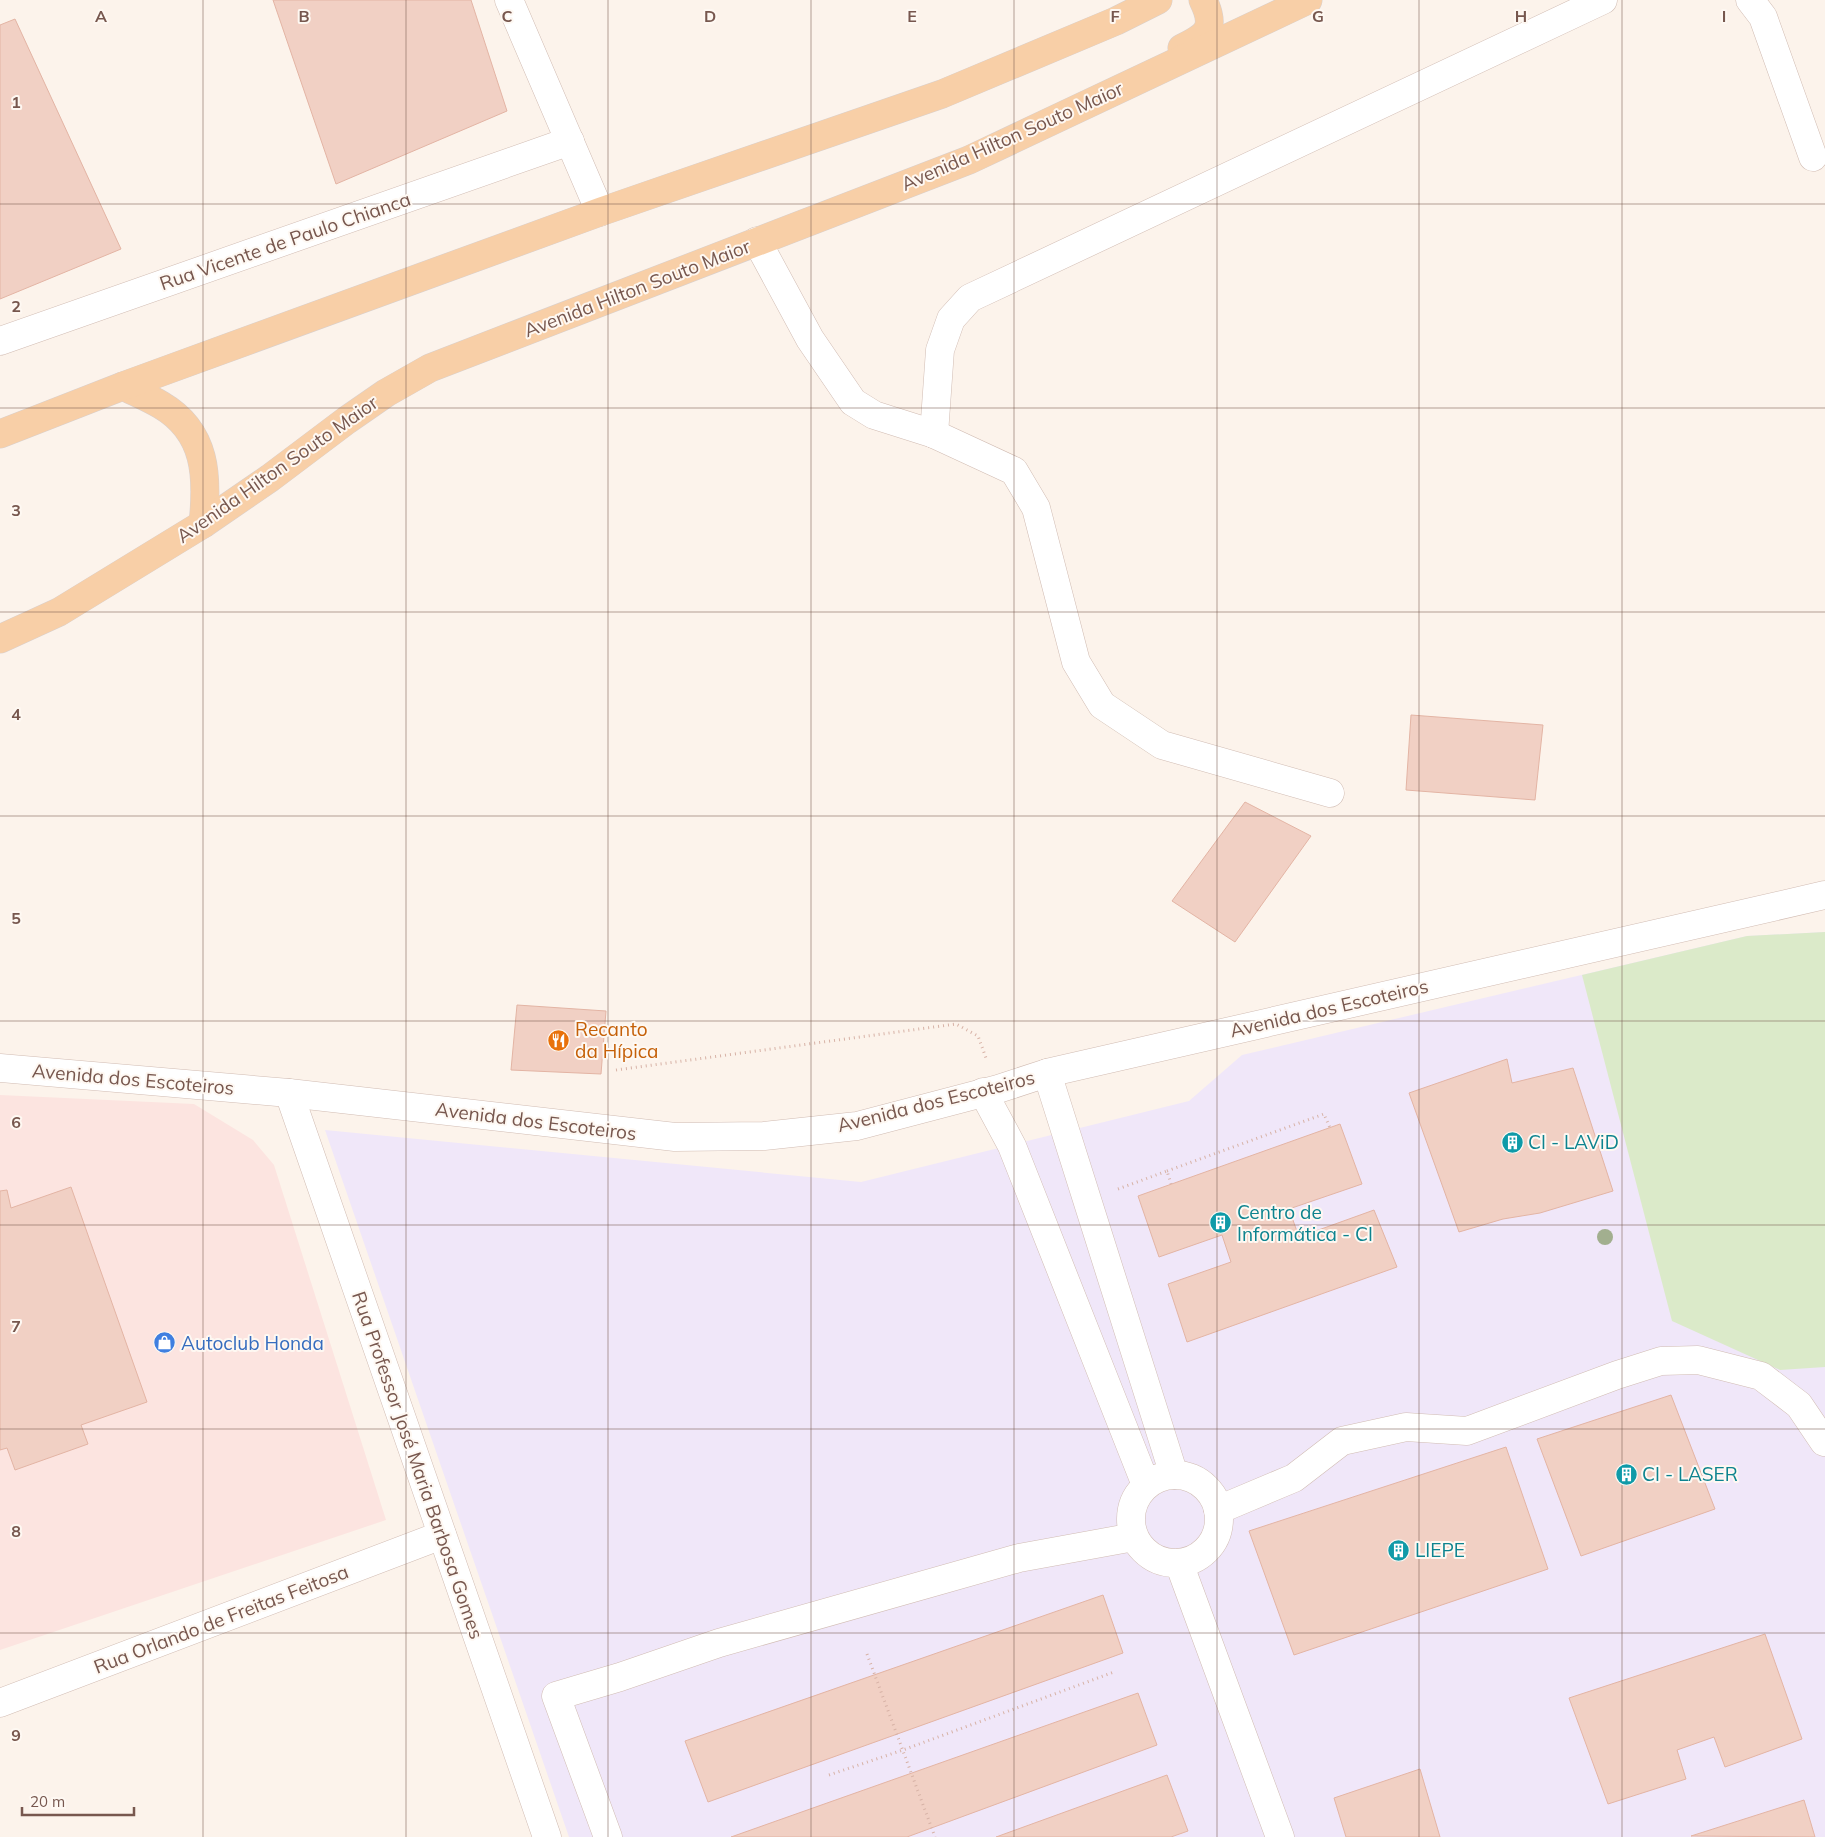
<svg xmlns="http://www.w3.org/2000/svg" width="1825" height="1837" viewBox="0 0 1825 1837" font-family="Mulish,sans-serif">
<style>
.commercial{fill:#fce4e0}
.education{fill:#f0e7f9}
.green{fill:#dbeac9}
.building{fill:#f1d0c4;stroke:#e3b4a4}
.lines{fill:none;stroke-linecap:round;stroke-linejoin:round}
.minor-casing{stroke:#d1bcb3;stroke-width:29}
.major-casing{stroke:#d9d0cd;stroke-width:29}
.path{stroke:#d7b2a6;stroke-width:3;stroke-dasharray:1 4;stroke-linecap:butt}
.minor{stroke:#fff;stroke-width:28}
.major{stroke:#f8cfa7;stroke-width:28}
.tree{fill:#a2af8f}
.grid{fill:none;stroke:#77574e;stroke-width:1;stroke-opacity:0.55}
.labels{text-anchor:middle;stroke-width:4;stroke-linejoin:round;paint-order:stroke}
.street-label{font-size:19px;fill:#77574e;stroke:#fef8f2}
.food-label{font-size:19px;fill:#c56008;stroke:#fef8f2;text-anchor:start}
.culture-label{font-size:19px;fill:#0d838f;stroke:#fef8f2;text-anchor:start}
.shop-label{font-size:19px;fill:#366cbe;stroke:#fef8f2;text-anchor:start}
.grid-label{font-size:16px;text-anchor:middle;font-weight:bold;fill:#77574e;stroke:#fef8f2;stroke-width:4;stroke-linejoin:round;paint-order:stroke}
</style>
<rect width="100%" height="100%" fill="#fcf3eb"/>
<path class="commercial" d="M0,1095L194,1104L253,1140L274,1165L386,1520L0,1650Z"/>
<path class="education" d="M1825,932V1837H569L325,1130L861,1182L1189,1101L1242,1055L1747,936Z"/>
<path class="green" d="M1825,932V1367L1780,1370L1672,1321L1582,975L1747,936Z"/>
<g class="building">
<path d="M273,0H471L507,111L336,184Z"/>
<path d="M15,19L121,249L0,299V25Z"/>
<path d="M1411,715L1543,725L1535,800L1406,790Z"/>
<path d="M1245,802L1311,836L1235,942L1172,901Z"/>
<path d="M517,1005L606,1011L601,1074L511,1070Z"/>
<path d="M1507,1059L1512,1083L1573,1068L1613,1191L1540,1213L1503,1219L1459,1232L1409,1093Z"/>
<path d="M1340,1124L1362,1184L1289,1209L1299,1237L1374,1210L1397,1267L1187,1342L1168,1284L1231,1262L1222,1235L1159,1257L1138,1196Z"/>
<path d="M71,1187L147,1402L81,1425L88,1444L15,1470L7,1448L0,1450V1191L7,1190L11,1208Z"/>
<path d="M1671,1395L1715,1509L1581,1556L1537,1439Z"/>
<path d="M1506,1447L1548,1569L1294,1655L1249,1531Z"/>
<path d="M1103,1595L1123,1653L708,1802L685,1741Z"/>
<path d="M1765,1634L1802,1739L1725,1767L1714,1737L1677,1750L1686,1779L1608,1804L1569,1698Z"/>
<path d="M1138,1693L1157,1745L907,1837H731Z"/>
<path d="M1420,1769L1440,1837H1346L1334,1798Z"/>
<path d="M1167,1775L1188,1831L1171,1837H996Z"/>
<path d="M1804,1800L1815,1837L1691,1836Z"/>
</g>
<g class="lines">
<defs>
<g id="minor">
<path d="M509,0L600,212"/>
<path d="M1750,0L1763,17L1813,157"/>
<path d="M757,241L810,339L853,402L874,415L934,434L1014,471L1036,508L1076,662L1102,705L1162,745L1330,793"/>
<path d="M0,341L570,141"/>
<path d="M934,434L940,350L951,319L970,298L1603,0"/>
<path d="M0,1068L289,1093L675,1137L764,1136L857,1126L998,1089L1047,1073L1825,895"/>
<path d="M1047,1073L1174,1475"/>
<path d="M983,1092L1012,1146L1146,1485"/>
<path d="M289,1093L547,1837"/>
<circle cx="1175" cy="1519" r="44"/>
<path d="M1218,1510L1294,1478L1342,1441L1406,1427L1467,1431L1617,1375L1661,1361L1698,1360L1761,1376L1799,1405L1824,1442"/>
<path d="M1179,1563L1280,1837"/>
<path d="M0,1703L442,1535"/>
<path d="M608,1837L556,1696L620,1677L719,1643L1019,1558L1134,1537"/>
</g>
<g id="major">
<path d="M1182,48C1207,36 1217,29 1203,0"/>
<path d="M123,386C135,392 149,398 161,405C207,432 208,477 203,524"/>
<path d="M0,434L123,386L600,212L942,94L1116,21L1158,0"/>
<path d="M0,639L59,612L203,524L270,478L347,420L386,393L430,368L969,160L1308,0"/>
</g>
</defs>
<use href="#minor" class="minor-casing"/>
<use href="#major" class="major-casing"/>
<g class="path">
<path d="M616,1070L956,1024L978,1036L986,1058"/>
<path d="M1167,1171L1324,1114L1330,1128"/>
<path d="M1118,1189L1167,1171L1171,1184"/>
<path d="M867,1654L935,1837"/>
<path d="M829,1775L903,1750L1114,1672"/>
</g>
<use href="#minor" class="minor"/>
<use href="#major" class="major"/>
</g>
<circle class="tree" cx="1605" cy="1237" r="8"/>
<path class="grid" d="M203,0V1837M406,0V1837M608,0V1837M811,0V1837M1014,0V1837M1217,0V1837M1419,0V1837M1622,0V1837M0,204H1825M0,408H1825M0,612H1825M0,816H1825M0,1021H1825M0,1225H1825M0,1429H1825M0,1633H1825"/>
<defs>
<symbol id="restaurant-disc" viewBox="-11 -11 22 22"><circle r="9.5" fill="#e8710a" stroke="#fef8f2"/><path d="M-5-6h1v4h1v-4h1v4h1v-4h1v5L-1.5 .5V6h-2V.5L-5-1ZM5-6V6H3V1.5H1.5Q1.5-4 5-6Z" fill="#fff"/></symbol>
<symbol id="building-disc" viewBox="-11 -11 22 22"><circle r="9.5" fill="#0f9aa8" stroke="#fef8f2"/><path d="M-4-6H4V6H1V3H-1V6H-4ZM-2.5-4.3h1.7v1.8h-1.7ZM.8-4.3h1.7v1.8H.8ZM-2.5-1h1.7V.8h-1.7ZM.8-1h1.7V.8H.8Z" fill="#fff"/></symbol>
<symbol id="shop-disc" viewBox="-11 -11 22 22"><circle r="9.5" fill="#3f7fe0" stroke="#fef8f2"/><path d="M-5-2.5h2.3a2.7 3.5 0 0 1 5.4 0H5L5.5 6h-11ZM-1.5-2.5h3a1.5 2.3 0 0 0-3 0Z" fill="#fff"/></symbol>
</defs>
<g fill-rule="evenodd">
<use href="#restaurant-disc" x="546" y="1028" width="25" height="25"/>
<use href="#building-disc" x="1500" y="1130" width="25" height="25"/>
<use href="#building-disc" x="1208" y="1210" width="25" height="25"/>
<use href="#shop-disc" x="152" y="1330" width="25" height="25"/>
<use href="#building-disc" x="1614" y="1462" width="25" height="25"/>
<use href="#building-disc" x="1386" y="1538" width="25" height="25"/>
</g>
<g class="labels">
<g class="street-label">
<text transform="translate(1012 136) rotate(-24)" y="7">Avenida Hilton Souto Maior</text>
<text transform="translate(285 241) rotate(-19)" y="7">Rua Vicente de Paulo Chianca</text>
<text transform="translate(637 288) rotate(-21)" y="7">Avenida Hilton Souto Maior</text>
<text transform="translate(277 469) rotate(-35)" y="7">Avenida Hilton Souto Maior</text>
<text transform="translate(1329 1008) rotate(-13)" y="7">Avenida dos Escoteiros</text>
<text transform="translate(133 1079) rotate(5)" y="7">Avenida dos Escoteiros</text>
<text transform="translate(936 1101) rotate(-14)" y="7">Avenida dos Escoteiros</text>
<text transform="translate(536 1121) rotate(7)" y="7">Avenida dos Escoteiros</text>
<text transform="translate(418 1465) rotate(71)" y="7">Rua Professor José Maria Barbosa Gomes</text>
<text transform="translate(221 1619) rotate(-21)" y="7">Rua Orlando de Freitas Feitosa</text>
</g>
<g class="food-label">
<text x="575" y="1036">Recanto<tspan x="575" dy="22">da Hípica</tspan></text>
</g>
<g class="culture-label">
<text x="1528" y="1149">CI - LAViD</text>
<text x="1237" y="1219">Centro de<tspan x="1237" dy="22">Informática - CI</tspan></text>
<text x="1642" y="1481">CI - LASER</text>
<text x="1415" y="1557">LIEPE</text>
</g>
<g class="shop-label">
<text x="181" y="1350">Autoclub Honda</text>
</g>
</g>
<g class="grid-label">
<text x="101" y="22">A</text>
<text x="304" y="22">B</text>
<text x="507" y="22">C</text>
<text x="710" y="22">D</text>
<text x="912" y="22">E</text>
<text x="1115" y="22">F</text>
<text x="1318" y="22">G</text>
<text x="1521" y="22">H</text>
<text x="1724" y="22">I</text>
<text x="16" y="108">1</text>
<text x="16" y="312">2</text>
<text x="16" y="516">3</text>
<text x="16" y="720">4</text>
<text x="16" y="924">5</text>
<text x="16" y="1128">6</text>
<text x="16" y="1332">7</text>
<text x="16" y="1537">8</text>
<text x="16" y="1741">9</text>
</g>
<path d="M22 1807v8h112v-8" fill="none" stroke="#77574e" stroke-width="2.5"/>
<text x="30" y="1807" font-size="15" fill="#77574e" stroke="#fef8f2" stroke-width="4" paint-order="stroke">20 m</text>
</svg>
